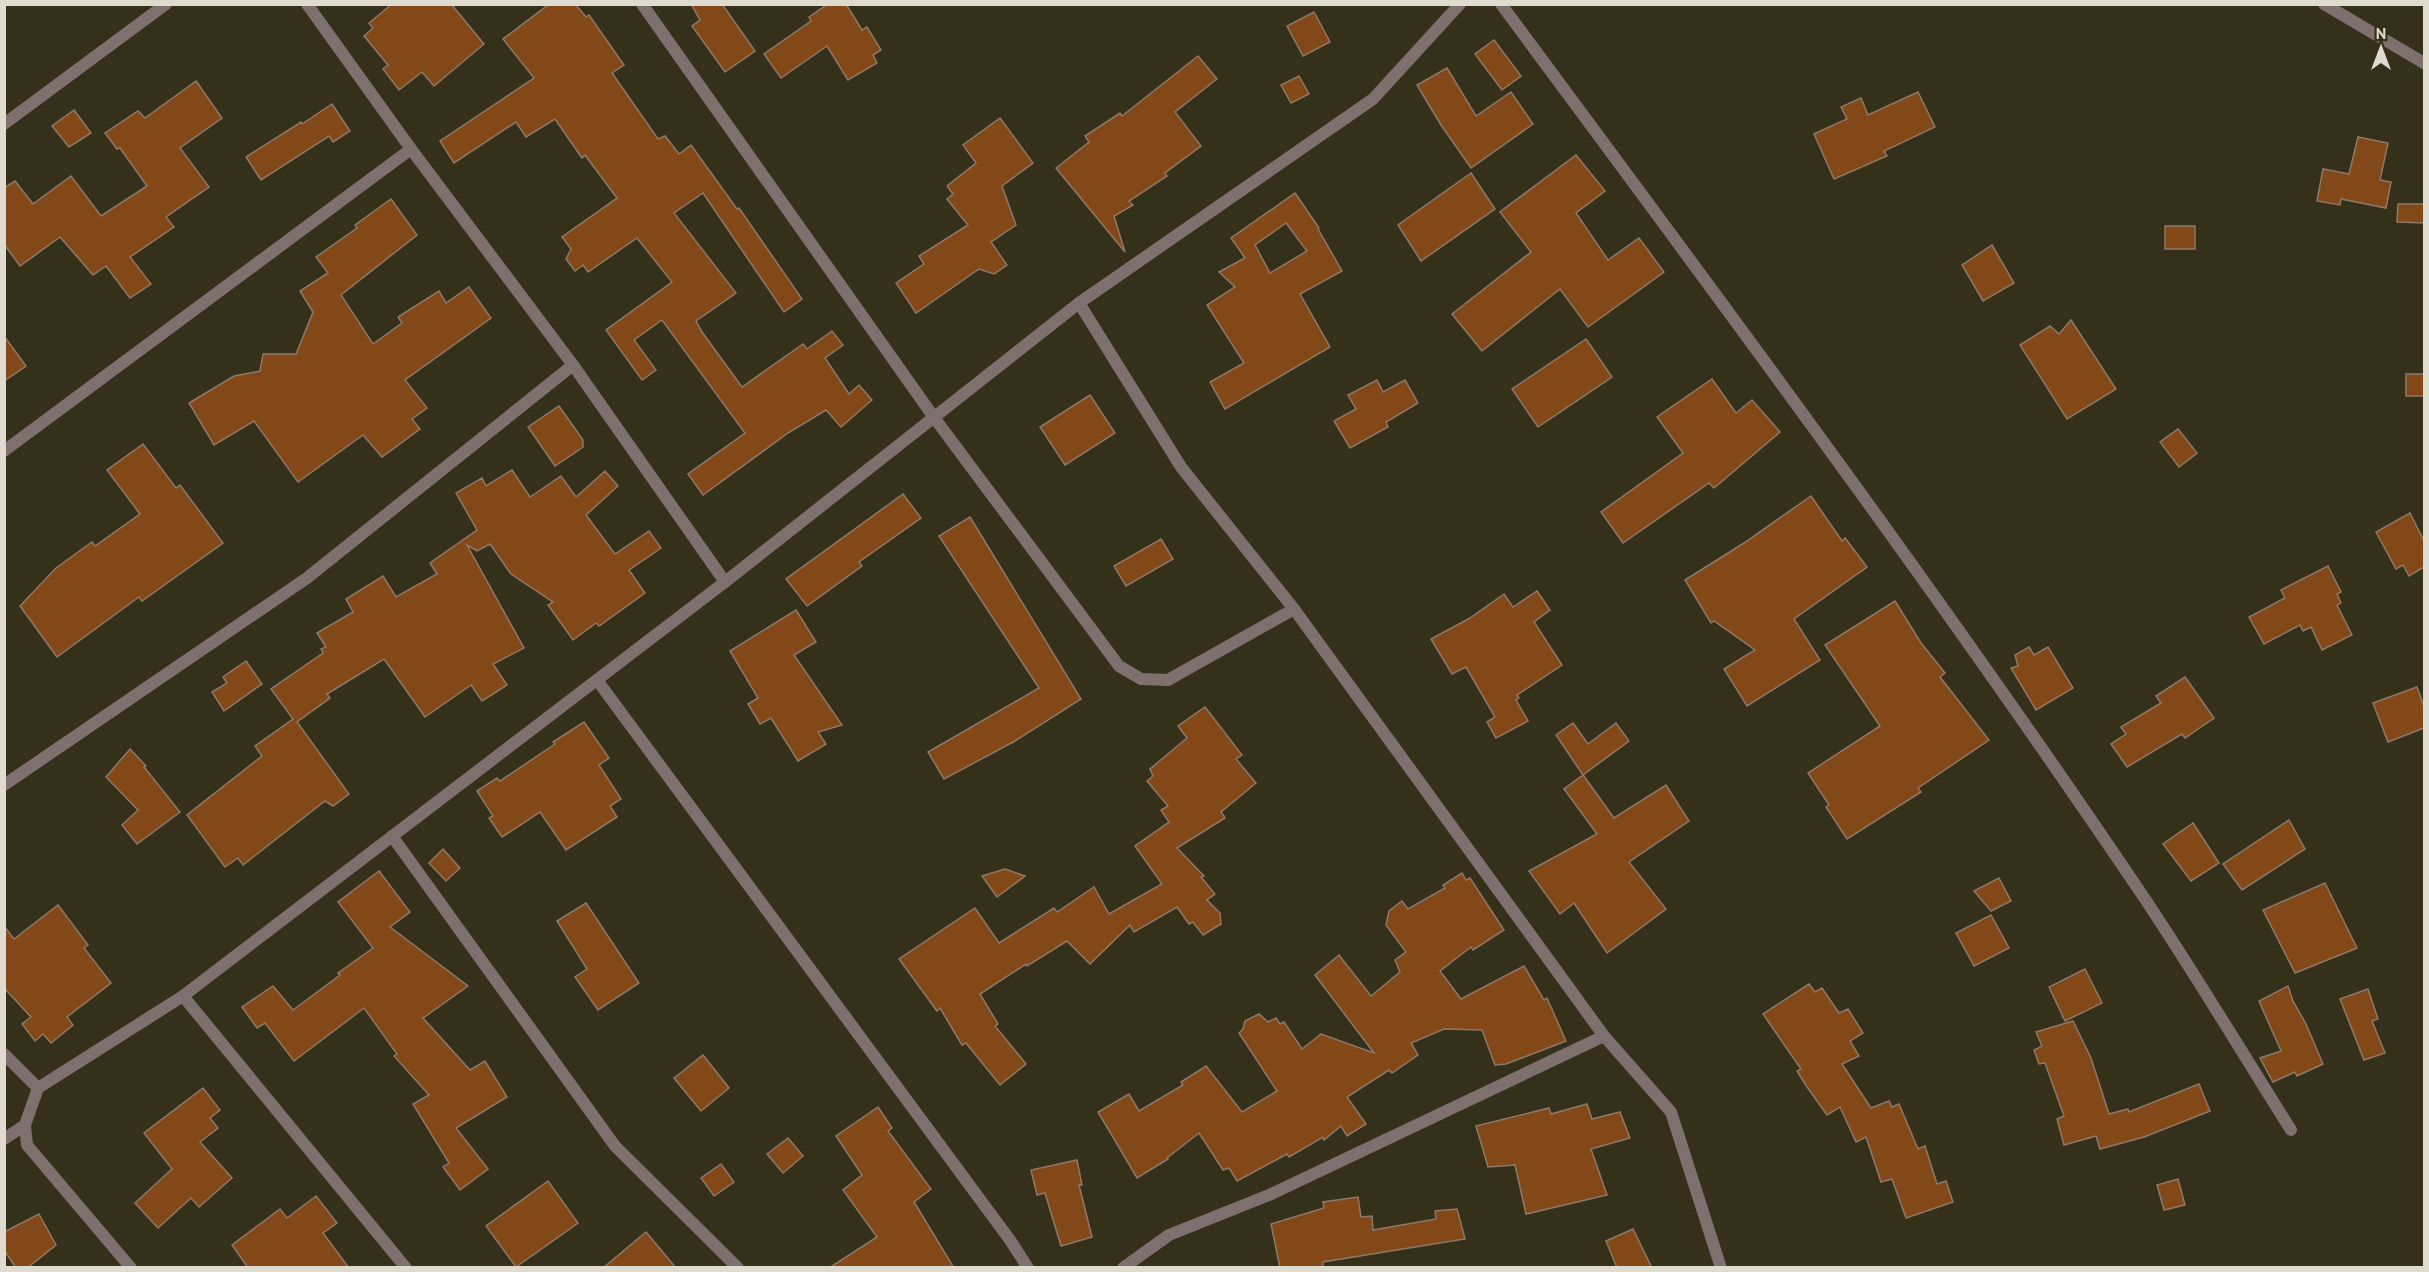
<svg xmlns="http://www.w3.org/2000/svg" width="2429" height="1272" viewBox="0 0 2429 1272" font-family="'PT Sans',sans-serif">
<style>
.building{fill:#824817;stroke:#8f7869;stroke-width:1.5;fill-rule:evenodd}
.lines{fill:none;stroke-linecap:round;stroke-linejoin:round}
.street{stroke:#7d706f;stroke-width:12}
</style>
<rect width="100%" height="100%" fill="#35301a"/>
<g class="building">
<path d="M392,4H451L484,44L434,86L422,72L399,90L383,69L388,65L364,36L373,28L369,23Z"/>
<path d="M691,4H722L755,51L725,72L692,26L700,20Z"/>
<path d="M828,4H846L862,30L867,27L881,50L873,55L877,63L848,80L827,46L781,78L764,54L811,21L809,17Z"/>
<path d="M548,5H576L586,17L589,15L624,65L612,73L658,139L665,136L679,154L691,145L737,209L739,208L802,299L784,312L703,193L674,213L736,293L696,321L702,332L742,387L803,344L807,349L832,331L843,345L825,358L849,394L859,385L872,400L841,427L826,410L788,433L703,495L688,474L745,433L662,320L634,340L656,370L642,380L606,330L672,282L637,238L588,272L583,265L575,271L566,259L571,249L562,237L617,198L585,155L582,158L555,119L526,137L516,122L454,163L440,141L534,78L503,39Z"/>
<path d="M1314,12L1330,42L1303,56L1287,26Z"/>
<path d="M1494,40L1521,76L1502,90L1475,54Z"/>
<path d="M1198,56L1217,79L1175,112L1201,146L1165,173L1167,176L1129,201L1133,205L1114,216L1125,252L1056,168L1089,142L1085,136L1120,113L1122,116Z"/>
<path d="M1447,68L1476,116L1511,92L1533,124L1471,168L1441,125L1417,85Z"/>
<path d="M1299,76L1309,94L1291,103L1281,85Z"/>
<path d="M196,81L222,118L180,148L209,187L166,217L174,227L130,257L151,284L130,298L106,266L93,275L60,237L20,266L4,244V188L15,181L33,204L71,176L101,216L147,186L120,148L117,149L105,133L138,111L145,118Z"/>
<path d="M1918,92L1935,127L1884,151L1887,156L1834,179L1814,134L1847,119L1841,107L1861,98L1868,115Z"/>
<path d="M332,104L350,131L333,142L329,136L261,180L246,157L301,122L302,124Z"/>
<path d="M74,110L91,133L69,147L52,126Z"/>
<path d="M1000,118L1033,163L1002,186L1016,225L991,242L1007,265L994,274L979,269L916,313L896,283L924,264L919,256L968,225L947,199L953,194L947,186L976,163L963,145Z"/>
<path d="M2358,137L2388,143L2380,180L2391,182L2386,208L2341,199L2340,205L2317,201L2323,169L2349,174Z"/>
<path d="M1576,155L1605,191L1576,213L1608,260L1639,238L1664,272L1588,327L1560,289L1482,351L1452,314L1531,252L1500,212Z"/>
<path d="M1471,173L1495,209L1421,261L1398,225Z"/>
<path d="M1295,193L1319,228L1318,229L1342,271L1300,294L1330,347L1225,409L1210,382L1244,363L1207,305L1235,287L1219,272L1245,258L1231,238ZM1286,223L1307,251L1270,273L1255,245Z"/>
<path d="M391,199L417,235L341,295L373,344L402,323L398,317L439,291L446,303L469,287L491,318L405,380L427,408L412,419L420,429L382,457L363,435L298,482L254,421L214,445L189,403L234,376L260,371L263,354H296L313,312L300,291L328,273L316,257L357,228L355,225Z"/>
<path d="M2398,204H2424V223L2397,222Z"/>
<rect x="2165" y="226" width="30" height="23"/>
<path d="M1992,245L2014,283L1983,301L1962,265Z"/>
<path d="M2071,320L2116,389L2067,419L2020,345L2050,326L2059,334Z"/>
<path d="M4,336L26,366L4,381Z"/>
<path d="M1586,339L1612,377L1538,427L1512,389Z"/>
<rect x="2406" y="374" width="18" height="22"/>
<path d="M1712,379L1736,413L1752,400L1780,432L1714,488L1709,483L1623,543L1601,512L1683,453L1657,417Z"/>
<path d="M1377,380L1383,392L1405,380L1418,403L1386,422L1388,427L1350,448L1334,421L1356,409L1348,395Z"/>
<path d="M1090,395L1115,433L1065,465L1040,427Z"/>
<path d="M559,406L583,440V447L555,466L528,427Z"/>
<path d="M2178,429L2197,453L2179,467L2160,442Z"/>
<path d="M143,444L176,488L180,485L223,543L142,601L139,597L57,657L20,606L56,568L92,542L95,546L140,514L107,470Z"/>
<path d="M512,470L530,497L561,476L576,497L605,471L618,486L586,515L615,554L649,531L661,548L629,570L645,593L599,626L596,623L573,640L548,605L553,602L511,574L490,544L477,551L467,545L524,648L493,664L507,685L482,701L471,685L425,717L384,659L327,694L330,698L297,722L349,794L333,806L325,801L243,865L238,858L225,867L187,815L262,756L255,746L293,719L271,689L323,653L321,649L326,647L317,633L353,612L346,599L383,576L396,597L437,574L430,563L477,530L456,493L482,478L486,486Z"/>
<path d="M903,494L921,518L859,562L862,566L807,606L786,579Z"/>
<path d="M1811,496L1842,541L1845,538L1867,567L1794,619L1820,660L1747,706L1724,669L1755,650L1714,621L1711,623L1685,580L1744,543Z"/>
<path d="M2410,513L2424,541V567L2409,576L2403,565L2396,569L2376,532Z"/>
<path d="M970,517L1081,699L1015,741L944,779L928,752L1039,688L939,536Z"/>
<path d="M1161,539L1173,559L1126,586L1114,566Z"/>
<path d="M2328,566L2341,592L2337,594L2341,603L2337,605L2352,635L2322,650L2311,627L2303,631L2300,625L2264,644L2249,617L2285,598L2281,590Z"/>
<path d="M1537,591L1550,610L1534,622L1562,665L1517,695L1519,698L1516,700L1528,721L1496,738L1487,722L1495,717L1466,667L1452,674L1431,639L1470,618L1504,594L1513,607Z"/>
<path d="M1895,601L1921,643L1945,673L1940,677L1989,740L1918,788L1921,792L1847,839L1826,807L1829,805L1808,773L1880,726L1825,645Z"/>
<path d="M796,610L816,642L794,655L842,725L818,732L826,744L798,761L771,718L760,724L748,704L758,698L730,651Z"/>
<path d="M2029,647L2034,655L2048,647L2073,688L2036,710L2011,668L2018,666L2015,655Z"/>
<path d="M246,661L262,684L224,711L212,692L227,683L223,677Z"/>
<path d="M2185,677L2214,718L2185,738L2182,734L2127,767L2111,744L2126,734L2121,727L2161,703L2156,696Z"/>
<path d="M2417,687L2424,707V728L2388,742L2373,703Z"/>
<path d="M1205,707L1242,755L1236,759L1256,783L1221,812L1225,818L1177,848L1204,876L1201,877L1215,894L1207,900L1220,913L1221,924L1203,935L1193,922L1189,924L1177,907L1134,932L1130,925L1090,964L1067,941L1027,966L1026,964L980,994L998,1024L995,1026L1026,1064L1000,1085L966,1043L962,1045L940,1008L937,1011L899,959L975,908L999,943L1054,908L1057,912L1094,887L1109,914L1162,884L1135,846L1169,822L1161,810L1168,806L1147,781L1153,776L1150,769L1187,738L1178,726Z"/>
<path d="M584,722L609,758L599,765L621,799L610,806L617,817L566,850L540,812L502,837L489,818L493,816L477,791L497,778L500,781L555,744L553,742Z"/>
<path d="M1573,723L1588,744L1616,723L1629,741L1583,775L1556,735Z"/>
<path d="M130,749L146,766L144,767L180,812L137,844L122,825L138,810L106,777Z"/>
<path d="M1583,775L1614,818L1666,785L1689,821L1629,862L1666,909L1607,953L1574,903L1560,914L1529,871L1597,834L1564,789Z"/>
<path d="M2289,820L2305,849L2242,890L2223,864Z"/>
<path d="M2193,823L2219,863L2191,881L2163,844Z"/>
<path d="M443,849L460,868L446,881L429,863Z"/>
<path d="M1005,869L1025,876L997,897L982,876Z"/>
<path d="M379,871L410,912L390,927L468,986L423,1018L470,1070L485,1061L507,1097L456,1128L488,1169L460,1190L443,1167L449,1163L413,1104L429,1095L394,1056L397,1054L364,1008L294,1061L265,1023L257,1028L242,1007L273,986L293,1010L340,975L338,973L373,948L338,902Z"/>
<path d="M1462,873L1466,880L1470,878L1504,930L1473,950L1471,947L1440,971L1461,999L1524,966L1544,1000L1547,998L1566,1041L1506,1064L1495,1065L1482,1030L1444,1029L1411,1043L1418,1055L1392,1073L1389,1070L1347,1097L1366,1124L1347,1136L1341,1126L1324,1140L1323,1137L1289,1157L1287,1154L1237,1181L1229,1168L1223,1170L1199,1133L1167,1158L1168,1159L1137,1178L1098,1112L1129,1094L1139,1111L1183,1085L1181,1082L1206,1066L1242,1112L1277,1091L1239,1033L1243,1029L1245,1021L1259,1014L1268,1022L1276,1018L1280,1024L1284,1022L1302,1049L1321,1034L1374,1053L1315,975L1339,955L1371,996L1400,972L1395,960L1406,952L1386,925L1389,911L1402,901L1408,909L1445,888L1443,885Z"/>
<path d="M1999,878L2011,901L1991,911L1974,891Z"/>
<path d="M2325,883L2357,948L2295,973L2263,910Z"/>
<path d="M586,903L639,983L598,1010L575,977L587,969L557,921Z"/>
<path d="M58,905L88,945L84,948L111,983L67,1017L73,1025L51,1043L43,1034L35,1041L22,1024L31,1017L4,988V926L14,939Z"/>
<path d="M1991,915L2009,948L1974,966L1956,933Z"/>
<path d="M2085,969L2102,1003L2065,1021L2049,987Z"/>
<path d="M1809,984L1815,992L1822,988L1839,1013L1848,1009L1863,1033L1850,1041L1859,1056L1842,1064L1871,1108L1889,1101L1892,1107L1899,1104L1918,1149L1925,1146L1937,1184L1946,1181L1953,1202L1906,1218L1892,1179L1881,1182L1866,1137L1856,1142L1840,1107L1827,1115L1807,1087L1797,1071L1801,1069L1763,1014Z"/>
<path d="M2288,986L2293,1001L2306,1024L2323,1064L2297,1076L2295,1072L2273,1082L2260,1058L2281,1051L2259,1001Z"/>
<path d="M2368,989L2378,1019L2372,1021L2385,1053L2364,1060L2340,999Z"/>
<path d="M2073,1021L2091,1058L2109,1114L2128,1109L2129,1112L2199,1084L2210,1111L2144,1137L2100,1149L2096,1136L2064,1145L2057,1119L2064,1116L2045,1063L2039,1064L2034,1050L2042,1046L2036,1032Z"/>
<path d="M703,1055L729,1088L701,1111L674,1078Z"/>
<path d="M203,1088L220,1110L210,1118L218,1128L200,1142L232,1178L199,1207L191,1198L158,1228L135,1203L172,1169L144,1133Z"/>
<path d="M1587,1104L1592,1119L1620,1112L1630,1138L1591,1149L1607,1195L1526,1214L1515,1165L1488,1167L1476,1126L1549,1108L1551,1114Z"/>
<path d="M878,1107L892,1128L888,1131L931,1189L914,1202L954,1268H829L877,1237L843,1190L862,1175L836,1136Z"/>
<path d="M788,1138L803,1156L783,1173L767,1154Z"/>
<path d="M1077,1160L1082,1185H1079L1092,1237L1061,1246L1045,1193L1037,1195L1031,1170Z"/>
<path d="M721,1164L734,1182L714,1196L701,1178Z"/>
<path d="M2178,1179L2185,1205L2164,1210L2157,1185Z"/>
<path d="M548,1181L578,1223L516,1267L486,1226Z"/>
<path d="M316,1196L337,1223L323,1233L349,1268H248L232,1245L280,1209L287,1218Z"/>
<path d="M1358,1197L1361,1217L1372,1216L1373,1230L1436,1219L1435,1211L1457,1209L1465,1239L1323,1262V1268H1280L1271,1224L1324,1208L1323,1202Z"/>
<path d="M39,1214L56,1245L27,1268H16L4,1250V1232Z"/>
<path d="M1633,1229L1652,1268H1617L1606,1241Z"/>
<path d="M646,1232L676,1268H603Z"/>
</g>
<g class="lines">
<g class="street">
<path d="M307,4L411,149L573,365L725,582"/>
<path d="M642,4L933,416L1119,666L1141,679L1168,680L1294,609"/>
<path d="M1460,4L1373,99L1079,303L1181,467L1294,609L1604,1036L1671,1112L1721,1268"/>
<path d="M1501,4C1720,300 1941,596 2147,902C2197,977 2243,1054 2291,1130"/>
<path d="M2324,4L2424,63"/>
<path d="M4,124L166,4"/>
<path d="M4,451L411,149"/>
<path d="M597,680L1010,1240L1028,1268"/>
<path d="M4,785L307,578L573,365"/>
<path d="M392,836L615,1146L738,1268"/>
<path d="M183,996L406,1268"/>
<path d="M4,1054L38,1088L25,1125L27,1145L131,1268"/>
<path d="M38,1088L183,996L725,582L1079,303"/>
<path d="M4,1139L25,1125"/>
<path d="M1123,1268L1169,1235L1269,1195L1604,1036"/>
</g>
</g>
<rect width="2429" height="1272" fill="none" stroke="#dfdccf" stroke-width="12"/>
<g transform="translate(2381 48)" stroke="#35301a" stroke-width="4.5" paint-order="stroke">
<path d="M0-4.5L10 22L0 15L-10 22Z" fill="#dfdccf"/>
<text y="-9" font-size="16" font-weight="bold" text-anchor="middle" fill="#dfdccf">N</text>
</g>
</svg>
